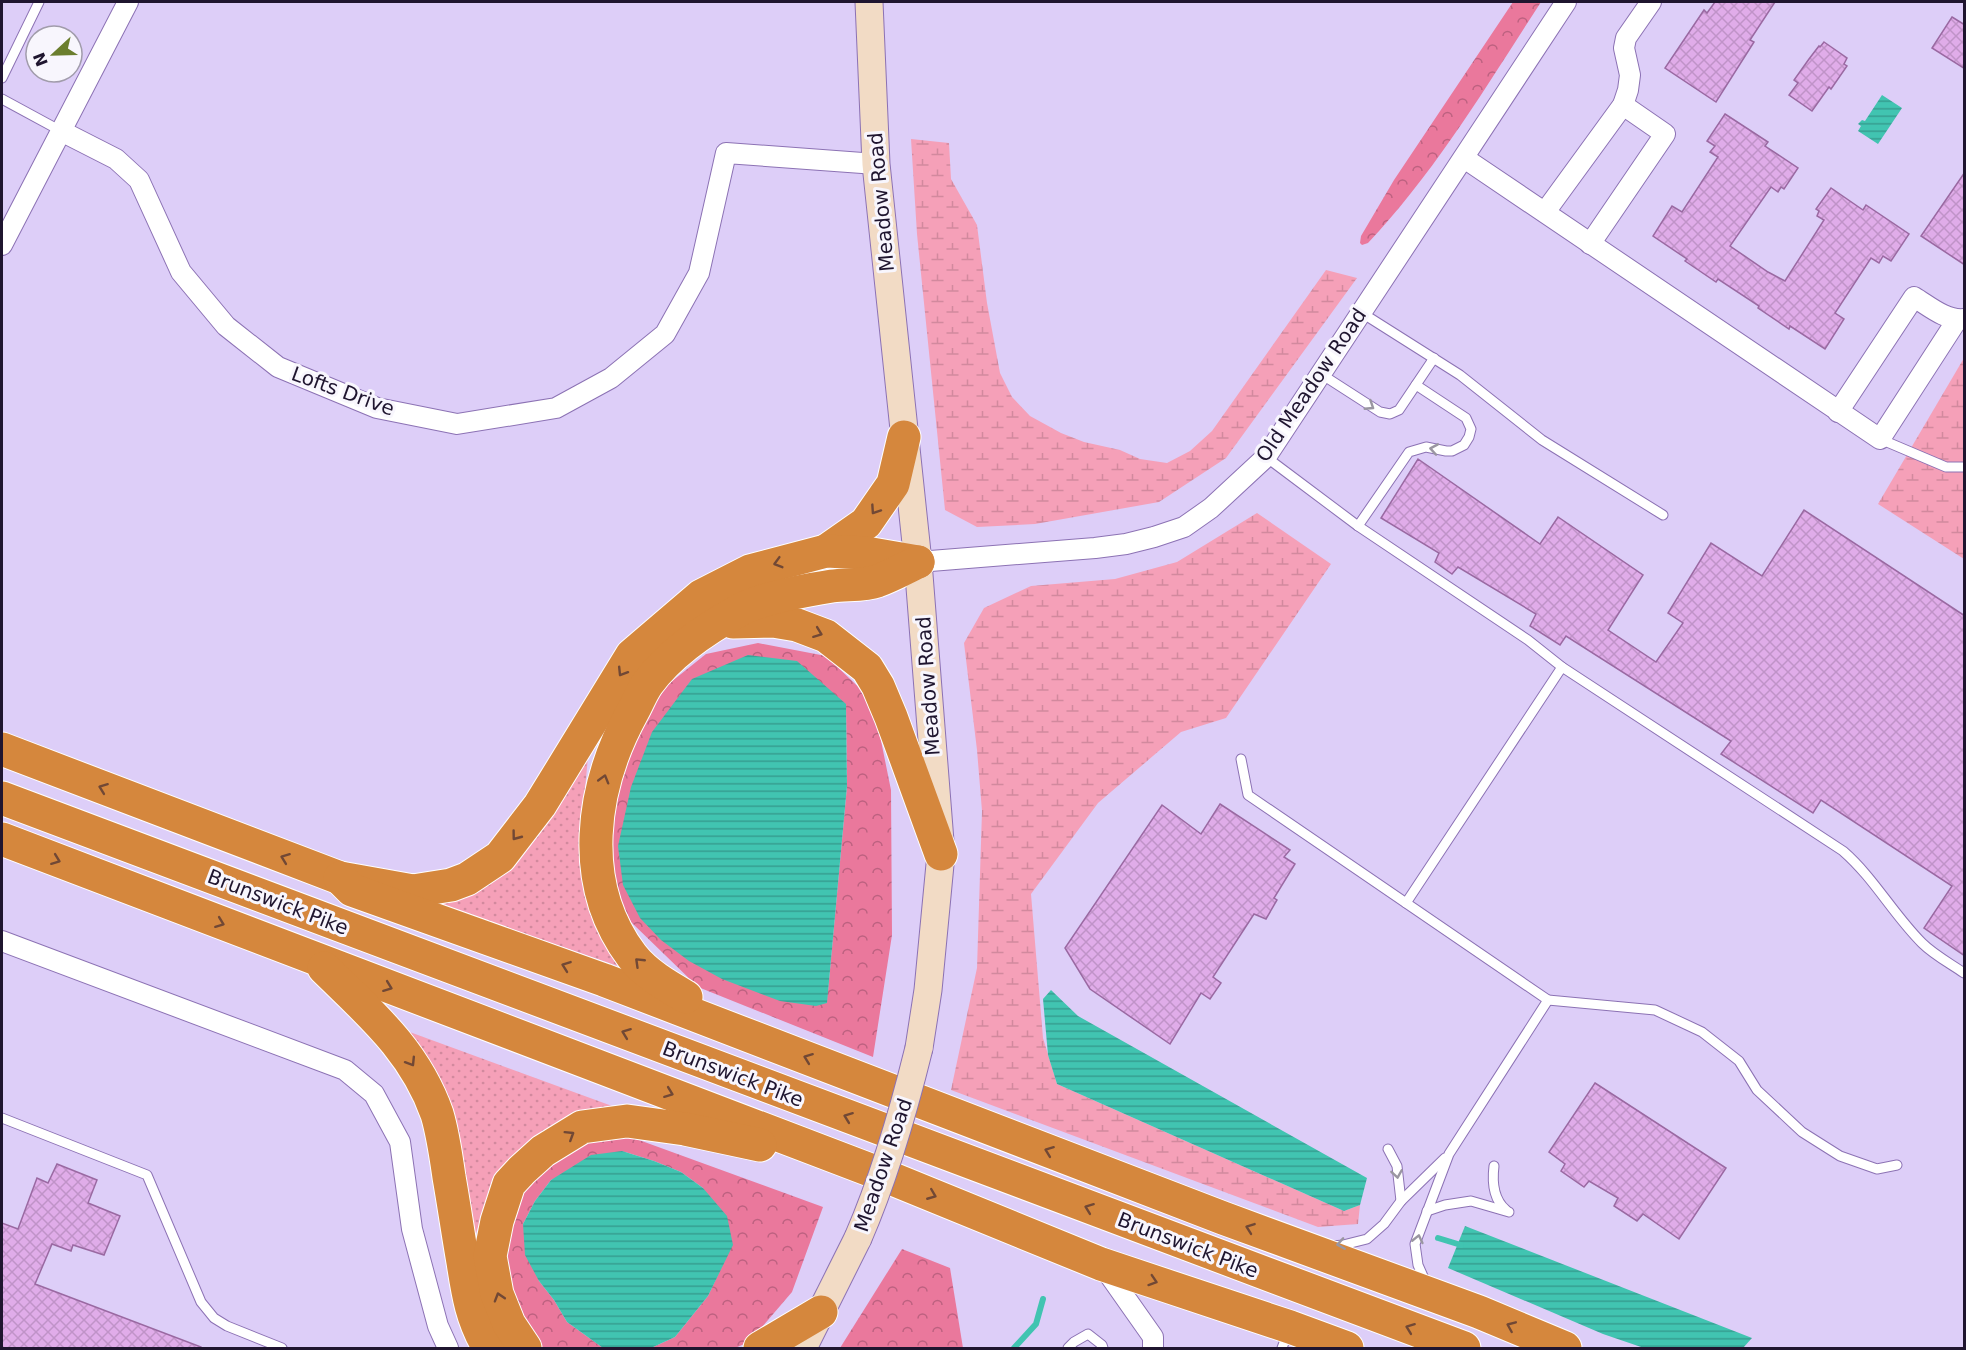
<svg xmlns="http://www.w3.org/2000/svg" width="1966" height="1350" viewBox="0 0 1966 1350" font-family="'DejaVu Sans',sans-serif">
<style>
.grass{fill:url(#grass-dots)}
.forest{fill:url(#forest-crowns);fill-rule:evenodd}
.wetland{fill:url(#wetland-marsh)}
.water{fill:url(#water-rules)}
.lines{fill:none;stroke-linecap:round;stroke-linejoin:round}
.stream{stroke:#41c4b1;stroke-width:6}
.building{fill:url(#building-cross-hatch);stroke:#9a69a2;stroke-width:1.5}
.lane-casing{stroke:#8c72b4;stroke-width:11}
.street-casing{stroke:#8c72b4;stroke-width:22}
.secondary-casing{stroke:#8c72b4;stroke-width:29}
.highway-casing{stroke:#fff;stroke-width:35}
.lane{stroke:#fff;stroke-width:9}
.street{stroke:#fff;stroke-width:20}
.secondary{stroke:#f2dbc5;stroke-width:27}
.highway{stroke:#d5873d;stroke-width:33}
.secondary-bridge-casing{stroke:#8c72b4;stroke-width:29;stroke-linecap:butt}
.secondary-bridge{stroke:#f2dbc5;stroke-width:27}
.oneway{stroke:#9a96a1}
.oneway2{stroke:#714835}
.labels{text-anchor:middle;stroke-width:6;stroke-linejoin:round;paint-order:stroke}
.street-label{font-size:20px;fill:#1f152f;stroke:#f8f6fd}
</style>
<defs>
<pattern id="grass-dots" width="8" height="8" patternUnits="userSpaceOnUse" patternTransform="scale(1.5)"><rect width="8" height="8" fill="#f5a0b8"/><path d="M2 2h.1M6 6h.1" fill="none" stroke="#d2899e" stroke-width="1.8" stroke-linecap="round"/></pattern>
<pattern id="forest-crowns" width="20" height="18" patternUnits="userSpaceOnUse" patternTransform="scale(1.5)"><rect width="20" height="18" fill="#ea789c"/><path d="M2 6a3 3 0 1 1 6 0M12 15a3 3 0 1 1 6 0" fill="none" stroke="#bd6180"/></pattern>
<pattern id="wetland-marsh" width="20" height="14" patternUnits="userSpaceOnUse" patternTransform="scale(1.5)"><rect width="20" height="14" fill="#f5a0b8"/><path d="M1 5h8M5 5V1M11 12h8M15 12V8" fill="none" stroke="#d2899e"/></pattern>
<pattern id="water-rules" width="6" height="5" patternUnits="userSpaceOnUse" patternTransform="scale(1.5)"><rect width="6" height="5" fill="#41c4b1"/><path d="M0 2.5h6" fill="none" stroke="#369e90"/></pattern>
<pattern id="building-cross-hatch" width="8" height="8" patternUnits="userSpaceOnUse" patternTransform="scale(1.5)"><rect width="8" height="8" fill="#e0ace9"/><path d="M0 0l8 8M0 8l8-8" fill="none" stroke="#c093c8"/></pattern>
</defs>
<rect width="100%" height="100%" fill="#ddcef8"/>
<g class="grass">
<path d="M588,757L581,833L584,893L618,966L436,904L485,887L532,832Z"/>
<path d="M407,1031L623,1110L495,1179L471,1247Z"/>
</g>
<g class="forest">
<path d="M1513,2H1541C1487,85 1436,171 1368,243L1362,245L1360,243L1361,236L1394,180Z"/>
<path d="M758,643L826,656L873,701L891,790L892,935L873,1057L698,987L631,922L604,865L625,755L666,686L706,654ZM846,704L847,786L827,1002Z"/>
<path d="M628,1136L823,1207L792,1292L749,1342L735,1348H651L675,1337L708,1296L732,1245L703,1188L681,1172L654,1161L622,1151L551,1180L535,1201L523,1224L539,1281L554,1300L567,1322L603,1348H534L507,1306L500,1247L515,1192L563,1147Z"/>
<path d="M902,1249L950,1268L963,1348H840Z"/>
</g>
<g class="wetland">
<path d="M911,139L949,143L951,179L977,225L987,303L1000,373L1012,397L1030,416L1061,433L1084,442L1120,450L1140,459L1167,463L1190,451L1212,431L1326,270L1357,278L1226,458L1159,502L1035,524L977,527L945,510L917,234Z"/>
<path d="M1964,358V559L1878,504Z"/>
<path d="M1257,513L1331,564L1226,718L1181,732L1098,803L1031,894L1043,1038L1057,1084L1344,1211L1360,1205L1358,1224L1318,1227L951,1090L977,968L982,811L977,750L964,643L984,608L1031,586L1115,579L1177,562Z"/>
</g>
<g class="water">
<path d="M1882,95L1902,108L1878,144L1858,131L1861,126L1858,124L1862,120L1865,121Z"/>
<path d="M748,655L797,661L846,704L847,786L827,1003L816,1006L780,1001L722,979L689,961L661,940L640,918L623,885L618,846L631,787L652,732L692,679Z"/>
<path d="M1051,990L1078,1016L1367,1178L1360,1205L1344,1211L1057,1084L1048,1055L1043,999Z"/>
<path d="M622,1151L654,1161L681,1172L703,1188L727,1216L733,1245L708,1296L675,1337L651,1348H603L567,1322L554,1300L539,1281L525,1255L523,1224L535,1201L551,1180L591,1155Z"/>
<path d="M1465,1226L1752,1338L1743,1348H1644L1603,1334L1448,1268Z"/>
</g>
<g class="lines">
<g class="stream">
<path d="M1438,1238L1461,1245"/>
<path d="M1014,1348L1036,1324L1043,1299"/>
</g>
</g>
<g class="building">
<path d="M1715,2H1775L1750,40L1754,42L1716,102L1665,68L1704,10L1707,13Z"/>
<path d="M1952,17L1965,25V69L1932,48Z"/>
<path d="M1824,42L1847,58L1844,64L1847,66L1831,89L1829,87L1812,111L1789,95L1798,83L1794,80L1809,59L1819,46L1820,47Z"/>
<path d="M1725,114L1768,142L1765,146L1798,168L1784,189L1781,187L1778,192L1771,187L1730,246L1768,272L1785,281L1824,220L1817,216L1819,211L1816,209L1831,188L1863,210L1866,205L1909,234L1891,261L1883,256L1879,263L1871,258L1835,313L1844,319L1825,349L1790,326L1789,329L1758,308L1759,306L1718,279L1716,282L1685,261L1687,259L1653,236L1672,206L1682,212L1718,157L1710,152L1715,146L1707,141Z"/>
<path d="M1965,172V265L1921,236Z"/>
<path d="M1418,459L1540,544L1558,517L1643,575L1608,630L1656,662L1683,623L1668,613L1711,543L1762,576L1804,510L1965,616V956L1924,928L1952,886L1821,800L1813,813L1721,754L1731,741L1566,636L1560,645L1530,626L1536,614L1458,567L1452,574L1435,562L1439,553L1381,518Z"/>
<path d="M1220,804L1290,850L1284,857L1295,864L1274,898L1277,900L1266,919L1254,914L1213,977L1221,983L1210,999L1201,993L1170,1044L1090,989L1065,948L1162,805L1201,834Z"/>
<path d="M1595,1083L1726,1168L1679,1239L1643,1214L1637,1221L1614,1206L1618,1198L1589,1181L1584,1187L1561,1171L1565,1164L1549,1152Z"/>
<path d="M57,1164L97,1180L88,1203L120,1216L104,1255L73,1245L71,1251L52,1244L35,1284L201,1347V1348H2V1223L18,1229L37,1178L48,1183Z"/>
</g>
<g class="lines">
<defs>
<g id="lane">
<path d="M2,78L39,2"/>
<path d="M2,99L61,131"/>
<path d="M1362,313L1460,375L1542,440L1663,515"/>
<path d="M1321,374L1380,412L1390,414L1399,410L1434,358"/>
<path d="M1880,439L1946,467H1964"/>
<path d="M1266,457L1358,526L1528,640L1562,667L1843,851C1874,878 1893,914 1922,943C1934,955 1951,964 1964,973"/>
<path d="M1358,526L1409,452L1426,447L1446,451H1452L1464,445L1469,437L1471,429L1466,418L1416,385"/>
<path d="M1241,759L1248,795L1548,1000L1449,1154L1415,1244L1418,1265L1426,1283"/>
<path d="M1406,903L1562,667"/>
<path d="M1548,1000L1655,1010L1702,1032L1739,1061L1757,1090L1802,1132L1840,1156L1877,1169L1897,1165"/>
<path d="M2,1118L147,1175L201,1302L214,1318L227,1326L282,1348"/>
<path d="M1388,1149L1397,1166L1401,1201"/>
<path d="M1494,1166C1492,1182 1493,1199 1506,1210"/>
<path d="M1427,1211L1445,1205L1471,1201L1509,1212"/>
<path d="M1333,1246L1343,1245L1367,1239L1384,1224L1401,1201L1445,1158"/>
<path d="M1068,1348L1074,1342L1088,1334L1102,1345L1103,1348"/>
<path d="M1282,1348L1288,1332"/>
</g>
<g id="street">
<path d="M61,131L116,159L139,180L181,272L226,326L278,367L377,408L457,424L556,408L611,378L665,334L699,273L726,153L876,164"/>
<path d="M1464,158L1880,439L1957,320"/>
<path d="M1545,212L1623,105L1628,90L1630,75L1624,48L1626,38L1651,2"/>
<path d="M1590,244L1665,134L1623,105"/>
<path d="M2,245L128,2"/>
<path d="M1838,412L1914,297C1929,306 1946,321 1964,319"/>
<path d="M918,562L1095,548L1126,544L1154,537L1184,527L1211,508L1266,457L1566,2"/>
<path d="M2,941L345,1070L374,1094L400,1142L412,1229L438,1326L448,1348"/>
<path d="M1103,1266L1153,1337V1348"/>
</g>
<g id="secondary">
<path d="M869,2L876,164L918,562L941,854L928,990L919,1048"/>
<path d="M803,1348L858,1238"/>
</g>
<g id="highway">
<path d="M826,551L866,523L893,484L904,437"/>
<path d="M733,622L773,621L797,625L826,636L867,668L878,686L891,717L941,854"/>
<path d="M2,749L340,878L413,891L451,885L467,879L500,857L540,805L632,655L701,596L750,571L826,551L866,553L918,562"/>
<path d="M2,798L1464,1348"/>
<path d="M2,839L878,1173L1101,1264L1290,1327L1347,1348"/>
<path d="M340,878L352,890L604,980L1223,1218L1479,1312L1565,1348"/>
<path d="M324,968C370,1013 415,1051 437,1114C443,1134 446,1156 449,1177C454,1205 458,1234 463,1262C468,1295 472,1320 489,1348"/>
<path d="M686,997C667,986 646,974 632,956C577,883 591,787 633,711C638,702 642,691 648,683C671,652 707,628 740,610C761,598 807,590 832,586C846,584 864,586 877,581C891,576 905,568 918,562"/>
<path d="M525,1348L509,1324L497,1294L490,1256L497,1221L509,1184L522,1170L543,1151L582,1127L627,1121L685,1129L760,1145"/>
<path d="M760,1348L821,1312"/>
</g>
</defs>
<use href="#lane" class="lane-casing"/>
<use href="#street" class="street-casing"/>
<use href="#secondary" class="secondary-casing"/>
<use href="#highway" class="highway-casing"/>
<use href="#lane" class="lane"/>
<use href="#street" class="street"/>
<use href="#secondary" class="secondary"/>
<use href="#highway" class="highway"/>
<defs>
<path id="secondary-bridge" d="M858,1238C885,1176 903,1113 919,1048"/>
</defs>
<use href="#secondary-bridge" class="secondary-bridge-casing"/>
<use href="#secondary-bridge" class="secondary-bridge"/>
</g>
<defs><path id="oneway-chevron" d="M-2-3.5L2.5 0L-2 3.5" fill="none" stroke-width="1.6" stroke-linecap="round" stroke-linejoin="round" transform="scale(1.5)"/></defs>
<g class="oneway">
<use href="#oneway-chevron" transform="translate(1370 406) rotate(33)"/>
<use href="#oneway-chevron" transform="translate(1434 449) rotate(-170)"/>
<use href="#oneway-chevron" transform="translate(1397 1174) rotate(81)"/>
<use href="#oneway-chevron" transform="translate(1418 1239) rotate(-77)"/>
<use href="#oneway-chevron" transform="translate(1341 1244) rotate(171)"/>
</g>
<g class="oneway2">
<use href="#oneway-chevron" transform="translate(875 510) rotate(124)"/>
<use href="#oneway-chevron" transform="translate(778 563) rotate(164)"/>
<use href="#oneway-chevron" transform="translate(818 633) rotate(21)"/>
<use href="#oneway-chevron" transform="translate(622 672) rotate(122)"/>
<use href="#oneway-chevron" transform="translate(604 779) rotate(-74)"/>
<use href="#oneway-chevron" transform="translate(103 788) rotate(-159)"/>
<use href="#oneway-chevron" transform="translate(516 836) rotate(127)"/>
<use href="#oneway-chevron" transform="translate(285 858) rotate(-159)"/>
<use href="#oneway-chevron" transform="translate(56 860) rotate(21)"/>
<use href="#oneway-chevron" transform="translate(220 923) rotate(21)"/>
<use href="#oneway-chevron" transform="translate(639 962) rotate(-136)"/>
<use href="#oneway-chevron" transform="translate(566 966) rotate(-160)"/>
<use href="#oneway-chevron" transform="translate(388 987) rotate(21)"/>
<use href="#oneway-chevron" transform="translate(626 1033) rotate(-159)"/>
<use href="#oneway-chevron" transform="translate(808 1058) rotate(-159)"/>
<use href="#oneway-chevron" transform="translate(411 1062) rotate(58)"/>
<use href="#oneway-chevron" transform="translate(669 1093) rotate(21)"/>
<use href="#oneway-chevron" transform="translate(848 1117) rotate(-159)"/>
<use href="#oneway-chevron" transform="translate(570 1135) rotate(-32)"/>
<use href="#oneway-chevron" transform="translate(1049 1151) rotate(-159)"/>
<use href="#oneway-chevron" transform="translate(932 1195) rotate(22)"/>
<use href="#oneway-chevron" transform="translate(1089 1208) rotate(-159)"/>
<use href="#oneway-chevron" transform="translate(1250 1228) rotate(-160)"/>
<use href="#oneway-chevron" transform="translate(1153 1281) rotate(18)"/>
<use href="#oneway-chevron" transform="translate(499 1297) rotate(-107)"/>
<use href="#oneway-chevron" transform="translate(1511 1326) rotate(-157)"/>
<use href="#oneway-chevron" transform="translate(1410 1328) rotate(-159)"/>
</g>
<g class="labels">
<g class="street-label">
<text transform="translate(881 202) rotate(-95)" y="7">Meadow Road</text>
<text transform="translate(1311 385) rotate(-56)" y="7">Old Meadow Road</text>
<text transform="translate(343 391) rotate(20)" y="7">Lofts Drive</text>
<text transform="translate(928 686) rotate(-94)" y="7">Meadow Road</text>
<text transform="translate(278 902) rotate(21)" y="7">Brunswick Pike</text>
<text transform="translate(733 1074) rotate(21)" y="7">Brunswick Pike</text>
<text transform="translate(883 1165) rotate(-71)" y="7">Meadow Road</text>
<text transform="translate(1188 1245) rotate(21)" y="7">Brunswick Pike</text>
</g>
</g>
<rect width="1966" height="1350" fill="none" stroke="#1f152f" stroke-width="6"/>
<g transform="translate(54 54) rotate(248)"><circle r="28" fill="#f8f6fd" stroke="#a19cab" stroke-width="1.5"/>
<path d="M0-4.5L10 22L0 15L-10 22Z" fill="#6b7e2e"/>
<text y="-9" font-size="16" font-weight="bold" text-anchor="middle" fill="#1f152f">N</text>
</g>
</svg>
